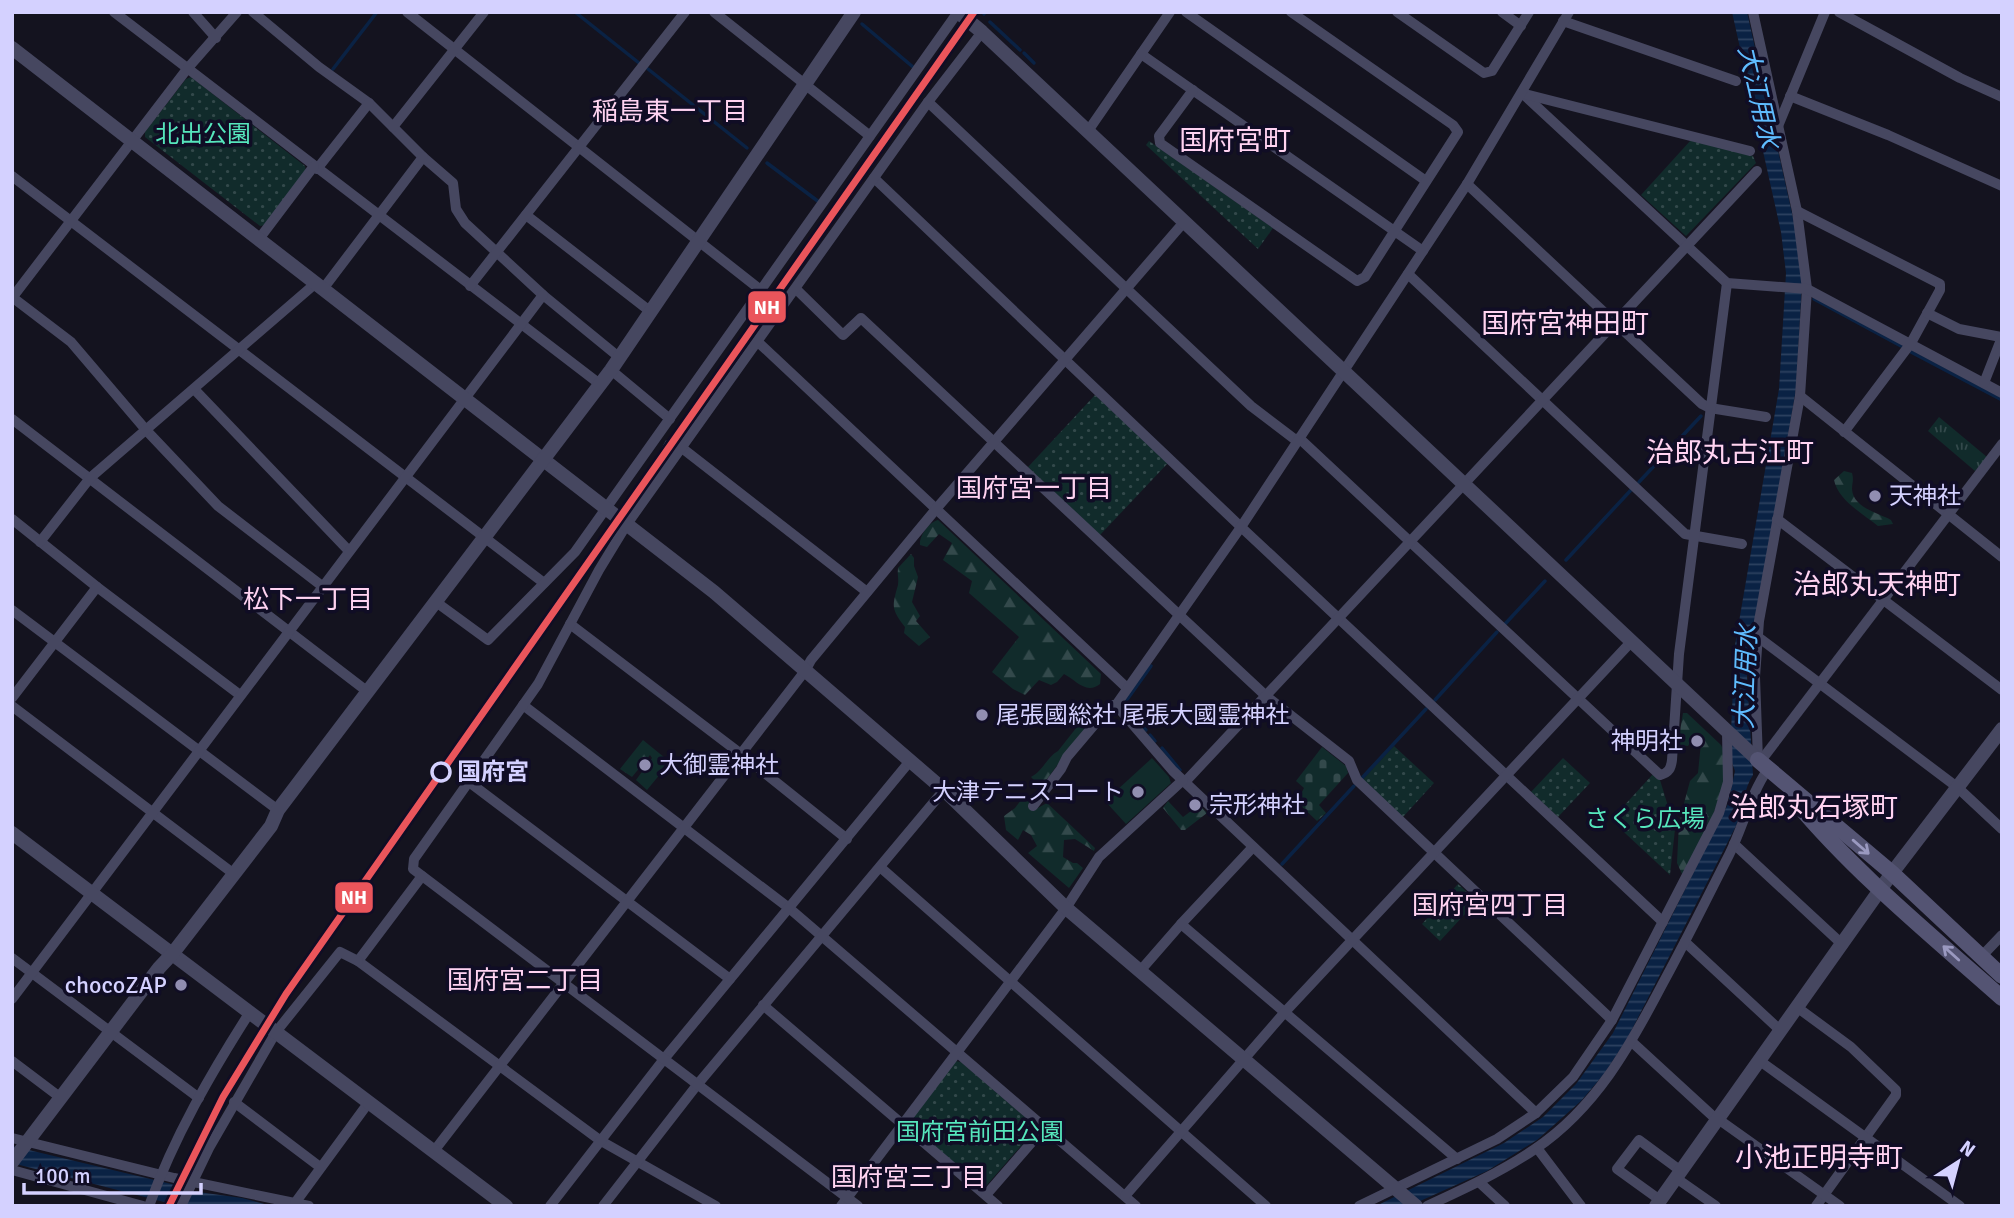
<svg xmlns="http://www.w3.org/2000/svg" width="2014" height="1218" viewBox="0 0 2014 1218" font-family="Signika,'Noto Sans JP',sans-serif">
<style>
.grass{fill:url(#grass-tufts)}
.forest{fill:url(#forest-firs)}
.cemetery{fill:url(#cemetery-stones)}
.park{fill:url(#park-dots)}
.garden{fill:#112b2b}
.water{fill:url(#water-rules)}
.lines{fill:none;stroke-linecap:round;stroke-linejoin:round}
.stream{stroke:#0a2244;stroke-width:3.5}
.minor{stroke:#464760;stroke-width:10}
.tertiary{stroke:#464760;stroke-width:14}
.secondary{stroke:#545473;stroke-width:16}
.rail{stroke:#3f5869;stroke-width:3.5;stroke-dasharray:10 9;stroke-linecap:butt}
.rail-1-casing{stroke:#100d25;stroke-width:12}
.rail-1{stroke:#ea555b;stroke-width:7}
.oneway{stroke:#9a99c0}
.poi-dot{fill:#918eb1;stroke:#100d25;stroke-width:2.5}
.stop-dot{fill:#100d25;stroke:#d4d1ff;stroke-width:3.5}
.labels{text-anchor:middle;stroke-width:7;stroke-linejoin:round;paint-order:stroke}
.park-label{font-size:24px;fill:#56e6bc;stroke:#100d25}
.poi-label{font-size:24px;fill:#d4d1ff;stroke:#100d25;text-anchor:start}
.stop-label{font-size:24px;font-weight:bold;fill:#d4d1ff;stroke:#100d25;text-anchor:start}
.water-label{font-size:26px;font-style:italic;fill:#5fbcff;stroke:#100d25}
.neighbourhood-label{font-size:26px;fill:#ffd3f1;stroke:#100d25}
.quarter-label{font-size:28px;fill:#ffd3f1;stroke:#100d25}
.line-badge{stroke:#100d25;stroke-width:2.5}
.badge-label{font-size:19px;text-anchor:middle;font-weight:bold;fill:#fff}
</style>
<defs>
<pattern id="grass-tufts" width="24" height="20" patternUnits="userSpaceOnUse" patternTransform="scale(1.75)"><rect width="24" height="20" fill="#112b2b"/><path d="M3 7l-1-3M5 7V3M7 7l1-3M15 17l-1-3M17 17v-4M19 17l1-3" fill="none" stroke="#33494b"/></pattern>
<pattern id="forest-firs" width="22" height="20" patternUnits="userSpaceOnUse" patternTransform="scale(1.75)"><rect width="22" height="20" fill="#112b2b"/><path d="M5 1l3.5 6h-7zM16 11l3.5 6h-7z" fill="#33494b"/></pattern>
<pattern id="cemetery-stones" width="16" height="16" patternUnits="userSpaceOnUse" patternTransform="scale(1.75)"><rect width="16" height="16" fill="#112b2b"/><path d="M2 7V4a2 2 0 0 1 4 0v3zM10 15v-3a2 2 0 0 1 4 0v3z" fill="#33494b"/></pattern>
<pattern id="park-dots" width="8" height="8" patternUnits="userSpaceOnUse" patternTransform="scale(1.75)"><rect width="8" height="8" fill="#112b2b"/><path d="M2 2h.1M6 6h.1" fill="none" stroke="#33494b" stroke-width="1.8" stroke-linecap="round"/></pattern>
<pattern id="water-rules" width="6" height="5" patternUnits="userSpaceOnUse" patternTransform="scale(1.75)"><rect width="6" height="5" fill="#0a2244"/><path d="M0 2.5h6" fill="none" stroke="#2d4160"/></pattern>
</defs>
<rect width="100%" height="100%" fill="#14131f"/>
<path class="grass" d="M1939,417L1987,457L1975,471L1928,431Z"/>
<g class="forest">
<path d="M1844,471L1852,473C1854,480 1852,483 1852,489C1853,508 1879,513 1891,520L1893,524L1878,526C1863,514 1838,500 1834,480Z"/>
<path d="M938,520L1101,674L1100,684C1086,695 1076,680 1064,674L1057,682L1051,685L1039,680L1025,695L1013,689L992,672L1019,637L969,593L972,581L943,560L952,543L939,534L927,547L920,545C919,536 929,522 938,520Z"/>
<path d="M911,554L914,558V566L918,577L912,602L920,616L916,621L930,637L919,646L904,633L905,627C891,609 892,606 898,585C899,579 897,574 898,568Z"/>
<path d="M1091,712L1094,716L1041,787L1031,777C1043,771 1047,757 1058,751L1088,713Z"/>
<path d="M1683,713H1687L1721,745C1739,778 1699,843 1684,873L1682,874L1677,863L1679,822L1690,781L1698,773L1701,743L1699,738L1693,737L1688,746L1680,745L1678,743Z"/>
<path d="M643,740L670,762L647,790L636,780L652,758L650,755L632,777L620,769Z"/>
<path d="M1024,796L1030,801L1034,810L1047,803L1095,848L1094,851L1075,839L1064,840L1063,857L1073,863H1077L1083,868L1069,888L1028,853L1037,846L1031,835L1023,830L1018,840L1006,830L1004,816L1015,808Z"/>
<path d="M1168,801L1183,817L1199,805L1207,813L1185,830H1181L1163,808Z"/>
</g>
<path class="cemetery" d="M1322,747L1346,766L1348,773L1319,805L1326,813L1317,821L1297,802L1304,788L1296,781Z"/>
<g class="park">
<path d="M191,77L305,166L306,171L265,225L260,226L145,137V132L186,79Z"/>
<path d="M1691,140L1753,156L1756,163L1686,236L1641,195Z"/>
<path d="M1149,141L1273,228L1258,249L1146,145Z"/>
<path d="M1095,395L1168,463L1100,535L1028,467Z"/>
<path d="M1394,746L1434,783L1402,818L1362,780Z"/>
<path d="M1563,758L1590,783L1558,817L1531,792Z"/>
<path d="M1653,774L1660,780L1675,829L1670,875L1611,820Z"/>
<path d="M1458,884L1477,901L1440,941L1422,924Z"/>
<path d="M955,1061L961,1062L1033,1124L1034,1131L986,1186H981L912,1126L910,1120Z"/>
</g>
<path class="garden" d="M1152,758L1169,777L1171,783L1126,824L1105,801Z"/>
<g class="water">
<path d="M1732,12H1747L1794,222L1802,282L1796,389L1747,676L1753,775C1744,788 1742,810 1736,826L1627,1039L1604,1074L1581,1101L1537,1140L1487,1171L1409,1206H1376L1504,1143L1543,1117L1576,1084L1613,1033L1728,804L1735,771L1732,763L1731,732L1735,645L1779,389L1786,273L1781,232Z"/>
<path d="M12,1146L184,1187V1190L242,1198L272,1206L176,1205L12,1163Z"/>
</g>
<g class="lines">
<g class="stream">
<path d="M575,12L639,63"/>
<path d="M984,14L985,12"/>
<path d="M990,22L1020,50"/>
<path d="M862,24L913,67"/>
<path d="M1024,53L1034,63"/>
<path d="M333,69L377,12"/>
<path d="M648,69L747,148"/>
<path d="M767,163L819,202"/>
<path d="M1814,299L1901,346"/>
<path d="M1911,352L2002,400"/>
<path d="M1639,482L1701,416"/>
<path d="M1566,560L1631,490"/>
<path d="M1505,624L1545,581"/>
<path d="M1435,700L1497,632"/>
<path d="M1146,730L1126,707V701L1151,666"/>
<path d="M1150,735L1155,741"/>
<path d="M1162,748L1180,770"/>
<path d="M1362,778L1426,709"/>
<path d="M1282,864L1354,786"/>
</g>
<g class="minor">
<path d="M114,12L601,385"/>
<path d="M193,12L216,38"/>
<path d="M253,12L319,67L369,103L423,157L453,183L456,209L465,223L543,295L620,358"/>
<path d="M407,12L762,291"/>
<path d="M714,12L870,136"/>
<path d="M1186,12L1426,181"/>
<path d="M1397,12L1484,73L1492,71L1529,12"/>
<path d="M1502,12L1521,26"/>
<path d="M1753,12L1797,211L1807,289L1800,396L1759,621L1755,677L1758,760"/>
<path d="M1839,12L1960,78L2002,97"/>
<path d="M1563,21L1736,81"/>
<path d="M1141,54L1423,251"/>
<path d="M1193,90L1159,136L1160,143L1357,281L1365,277L1458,132L1453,125L1291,12"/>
<path d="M1522,93L1727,283L1807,289L2002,393"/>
<path d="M1525,94L1750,151"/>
<path d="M1790,96L1888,135L2002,186"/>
<path d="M928,102L1251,406L1297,441"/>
<path d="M1778,126L1825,12"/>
<path d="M393,127L484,12"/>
<path d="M1088,131L1170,12"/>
<path d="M317,169L369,103"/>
<path d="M12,176L544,583"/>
<path d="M874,178L1241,527L1663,922"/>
<path d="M1467,184L1702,404L1710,408L1766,417"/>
<path d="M1797,211L1940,284V290L1911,343L1844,432"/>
<path d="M526,215L651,312"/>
<path d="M259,239L314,166"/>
<path d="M1408,274L1685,534L1742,544"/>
<path d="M470,286L685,12"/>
<path d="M323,289L423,157"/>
<path d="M796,289L843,335L861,318L1266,696L1349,761L1357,780L1612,1020"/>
<path d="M12,297L71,342L146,430L218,506L322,586"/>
<path d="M12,298L187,69L237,12"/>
<path d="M1927,313L1959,329L2001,337"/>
<path d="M758,342L1127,688"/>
<path d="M611,370L670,419"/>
<path d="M1984,383L2002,337"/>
<path d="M194,389L349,551"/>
<path d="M1800,396L2002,557"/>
<path d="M12,419L368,692"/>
<path d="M1299,438L1660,775C1669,773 1671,768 1672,760L1679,654L1727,283"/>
<path d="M682,448L867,592"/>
<path d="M12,519L97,587L240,695"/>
<path d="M1777,519L2002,690"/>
<path d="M40,542L90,478L316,283"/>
<path d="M436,602L488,640L575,552L958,12"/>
<path d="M12,610L278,810"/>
<path d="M570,624L741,754L847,839"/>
<path d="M1758,637L1957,787L2002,829"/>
<path d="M12,698L97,587"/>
<path d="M523,705L789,908L1136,1206"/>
<path d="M12,706L234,874"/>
<path d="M1760,762L2002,444"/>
<path d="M469,782L730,979"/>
<path d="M1185,782L1757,171"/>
<path d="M1033,806L1061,769L1067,757L1111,705H1116"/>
<path d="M1734,844L1843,945"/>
<path d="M880,867L1266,1206"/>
<path d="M422,876L358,961L601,1141L716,1206"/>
<path d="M1181,924L1457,1159"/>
<path d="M1685,942L1781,1031"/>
<path d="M1981,957L2002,935"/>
<path d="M12,958L199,1098"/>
<path d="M1140,971L1181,924L1253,847"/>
<path d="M12,999L543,295"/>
<path d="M763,1005L998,1206"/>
<path d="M1798,1008L1851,1047L1896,1090V1095L1816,1206"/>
<path d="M1632,1042L1717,1120"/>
<path d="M12,1061L61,1098"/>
<path d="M1760,1061L1960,1206"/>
<path d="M234,1102L320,1167"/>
<path d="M1536,1113L1173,771L1116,705L1241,527L1467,184L1569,12"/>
<path d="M1718,1119L1840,1206"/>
<path d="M12,1138L174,1178L309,1206"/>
<path d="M1537,1148L1581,1206"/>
<path d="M434,1151L805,671L811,660L936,509L1184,222"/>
<path d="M12,1170L143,1206"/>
<path d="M1676,1178L1716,1206"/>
<path d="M1479,1182L1505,1206"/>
<path d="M986,1195L1045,1127"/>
<path d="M1125,1196L1284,1013L1631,642"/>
<path d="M1660,1200L1617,1169L1639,1140L1681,1171"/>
<path d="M295,1203L369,1102"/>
<path d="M149,1206C174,1137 211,1073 250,1012"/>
<path d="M181,1206L209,1148L276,1032L340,952L358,961"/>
<path d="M550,1206L664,1059L910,761"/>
<path d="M603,1206L697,1085L944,790"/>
<path d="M841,1206L1066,908L1099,857L1183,780"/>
<path d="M858,1206L413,869L414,859L538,684L599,570L627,524L928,102L982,32"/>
<path d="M1359,1206L1497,1139L1536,1113L1573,1077L1612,1020L1719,813L1728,782L1727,732"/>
<path d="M1427,1206C1464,1189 1501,1172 1535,1149C1596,1108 1630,1046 1663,983C1686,941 1707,898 1729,855C1743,827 1750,795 1768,769"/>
</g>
<g class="tertiary">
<path d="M958,12L982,32L1758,760"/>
<path d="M12,48L714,592L944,790L1066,908L1416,1206"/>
<path d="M12,833L506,1206"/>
<path d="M12,1162L159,968L173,953L271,826L278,810L611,370L854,12"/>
<path d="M1656,1206L1892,873L2002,729"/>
</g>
<g class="secondary">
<path d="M1758,760L1892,873L2002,976"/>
<path d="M1795,801C1856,874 1931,935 2002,998"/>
</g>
<path class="rail" d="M644,483L671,435"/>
<defs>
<path id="rail-1" d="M169,1206L223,1097L286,994L974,12"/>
</defs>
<use href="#rail-1" class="rail-1-casing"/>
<use href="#rail-1" class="rail-1"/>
</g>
<defs><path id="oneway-shaft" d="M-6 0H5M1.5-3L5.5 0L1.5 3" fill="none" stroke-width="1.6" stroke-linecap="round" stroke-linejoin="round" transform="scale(1.75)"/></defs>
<g class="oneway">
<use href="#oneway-shaft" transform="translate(1861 847) rotate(41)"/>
<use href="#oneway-shaft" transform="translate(1951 953) rotate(-138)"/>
</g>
<g class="poi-dot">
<circle cx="1875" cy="496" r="7"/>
<circle cx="982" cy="715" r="7"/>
<circle cx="1697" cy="741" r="7"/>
<circle cx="645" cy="765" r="7"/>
<circle cx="1138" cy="792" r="7"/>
<circle cx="1195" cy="805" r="7"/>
<circle cx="181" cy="985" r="7"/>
</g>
<circle class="stop-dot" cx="441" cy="772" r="9"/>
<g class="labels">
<g class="park-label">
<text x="203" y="142">北出公園</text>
<text x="1645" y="827">さくら広場</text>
<text x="980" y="1140">国府宮前田公園</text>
</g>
<g class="poi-label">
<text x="1889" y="504">天神社</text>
<text x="996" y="723">尾張國総社 尾張大國霊神社</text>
<text x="1683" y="749" text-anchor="end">神明社</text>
<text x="659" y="773">大御霊神社</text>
<text x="1124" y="800" text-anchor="end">大津テニスコート</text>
<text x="1209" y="813">宗形神社</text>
<text x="167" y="993" text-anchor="end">chocoZAP</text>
</g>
<g class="stop-label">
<text x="457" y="780">国府宮</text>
</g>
<g class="water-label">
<text transform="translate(1759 97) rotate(77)" y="9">大江用水</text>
<text transform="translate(1745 677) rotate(-88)" y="9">大江用水</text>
</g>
<g class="neighbourhood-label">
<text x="670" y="120">稲島東一丁目</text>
<text x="1034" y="497">国府宮一丁目</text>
<text x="308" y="608">松下一丁目</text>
<text x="1490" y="914">国府宮四丁目</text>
<text x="525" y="989">国府宮二丁目</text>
<text x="909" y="1186">国府宮三丁目</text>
</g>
<g class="quarter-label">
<text x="1235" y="150">国府宮町</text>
<text x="1565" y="333">国府宮神田町</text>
<text x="1730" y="462">治郎丸古江町</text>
<text x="1877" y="594">治郎丸天神町</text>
<text x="1814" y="817">治郎丸石塚町</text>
<text x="1819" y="1167">小池正明寺町</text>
</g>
</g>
<g class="line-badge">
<rect x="747" y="290" width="40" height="34" rx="7" fill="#ea555b"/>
<rect x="334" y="881" width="40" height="33" rx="7" fill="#ea555b"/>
</g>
<g class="badge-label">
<text x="767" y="314">NH</text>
<text x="354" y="904">NH</text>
</g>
<rect width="2014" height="1218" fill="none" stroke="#d4d1ff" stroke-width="28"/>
<g transform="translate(1958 1162) rotate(36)" stroke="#100d25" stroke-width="5" paint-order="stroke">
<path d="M0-5L12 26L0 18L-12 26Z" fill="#d4d1ff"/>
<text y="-10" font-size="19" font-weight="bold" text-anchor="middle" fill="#d4d1ff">N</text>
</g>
<path d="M24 1183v10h177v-10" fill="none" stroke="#d4d1ff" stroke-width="3.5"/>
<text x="35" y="1183" font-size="21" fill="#d4d1ff" stroke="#100d25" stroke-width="5" paint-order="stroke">100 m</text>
</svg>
